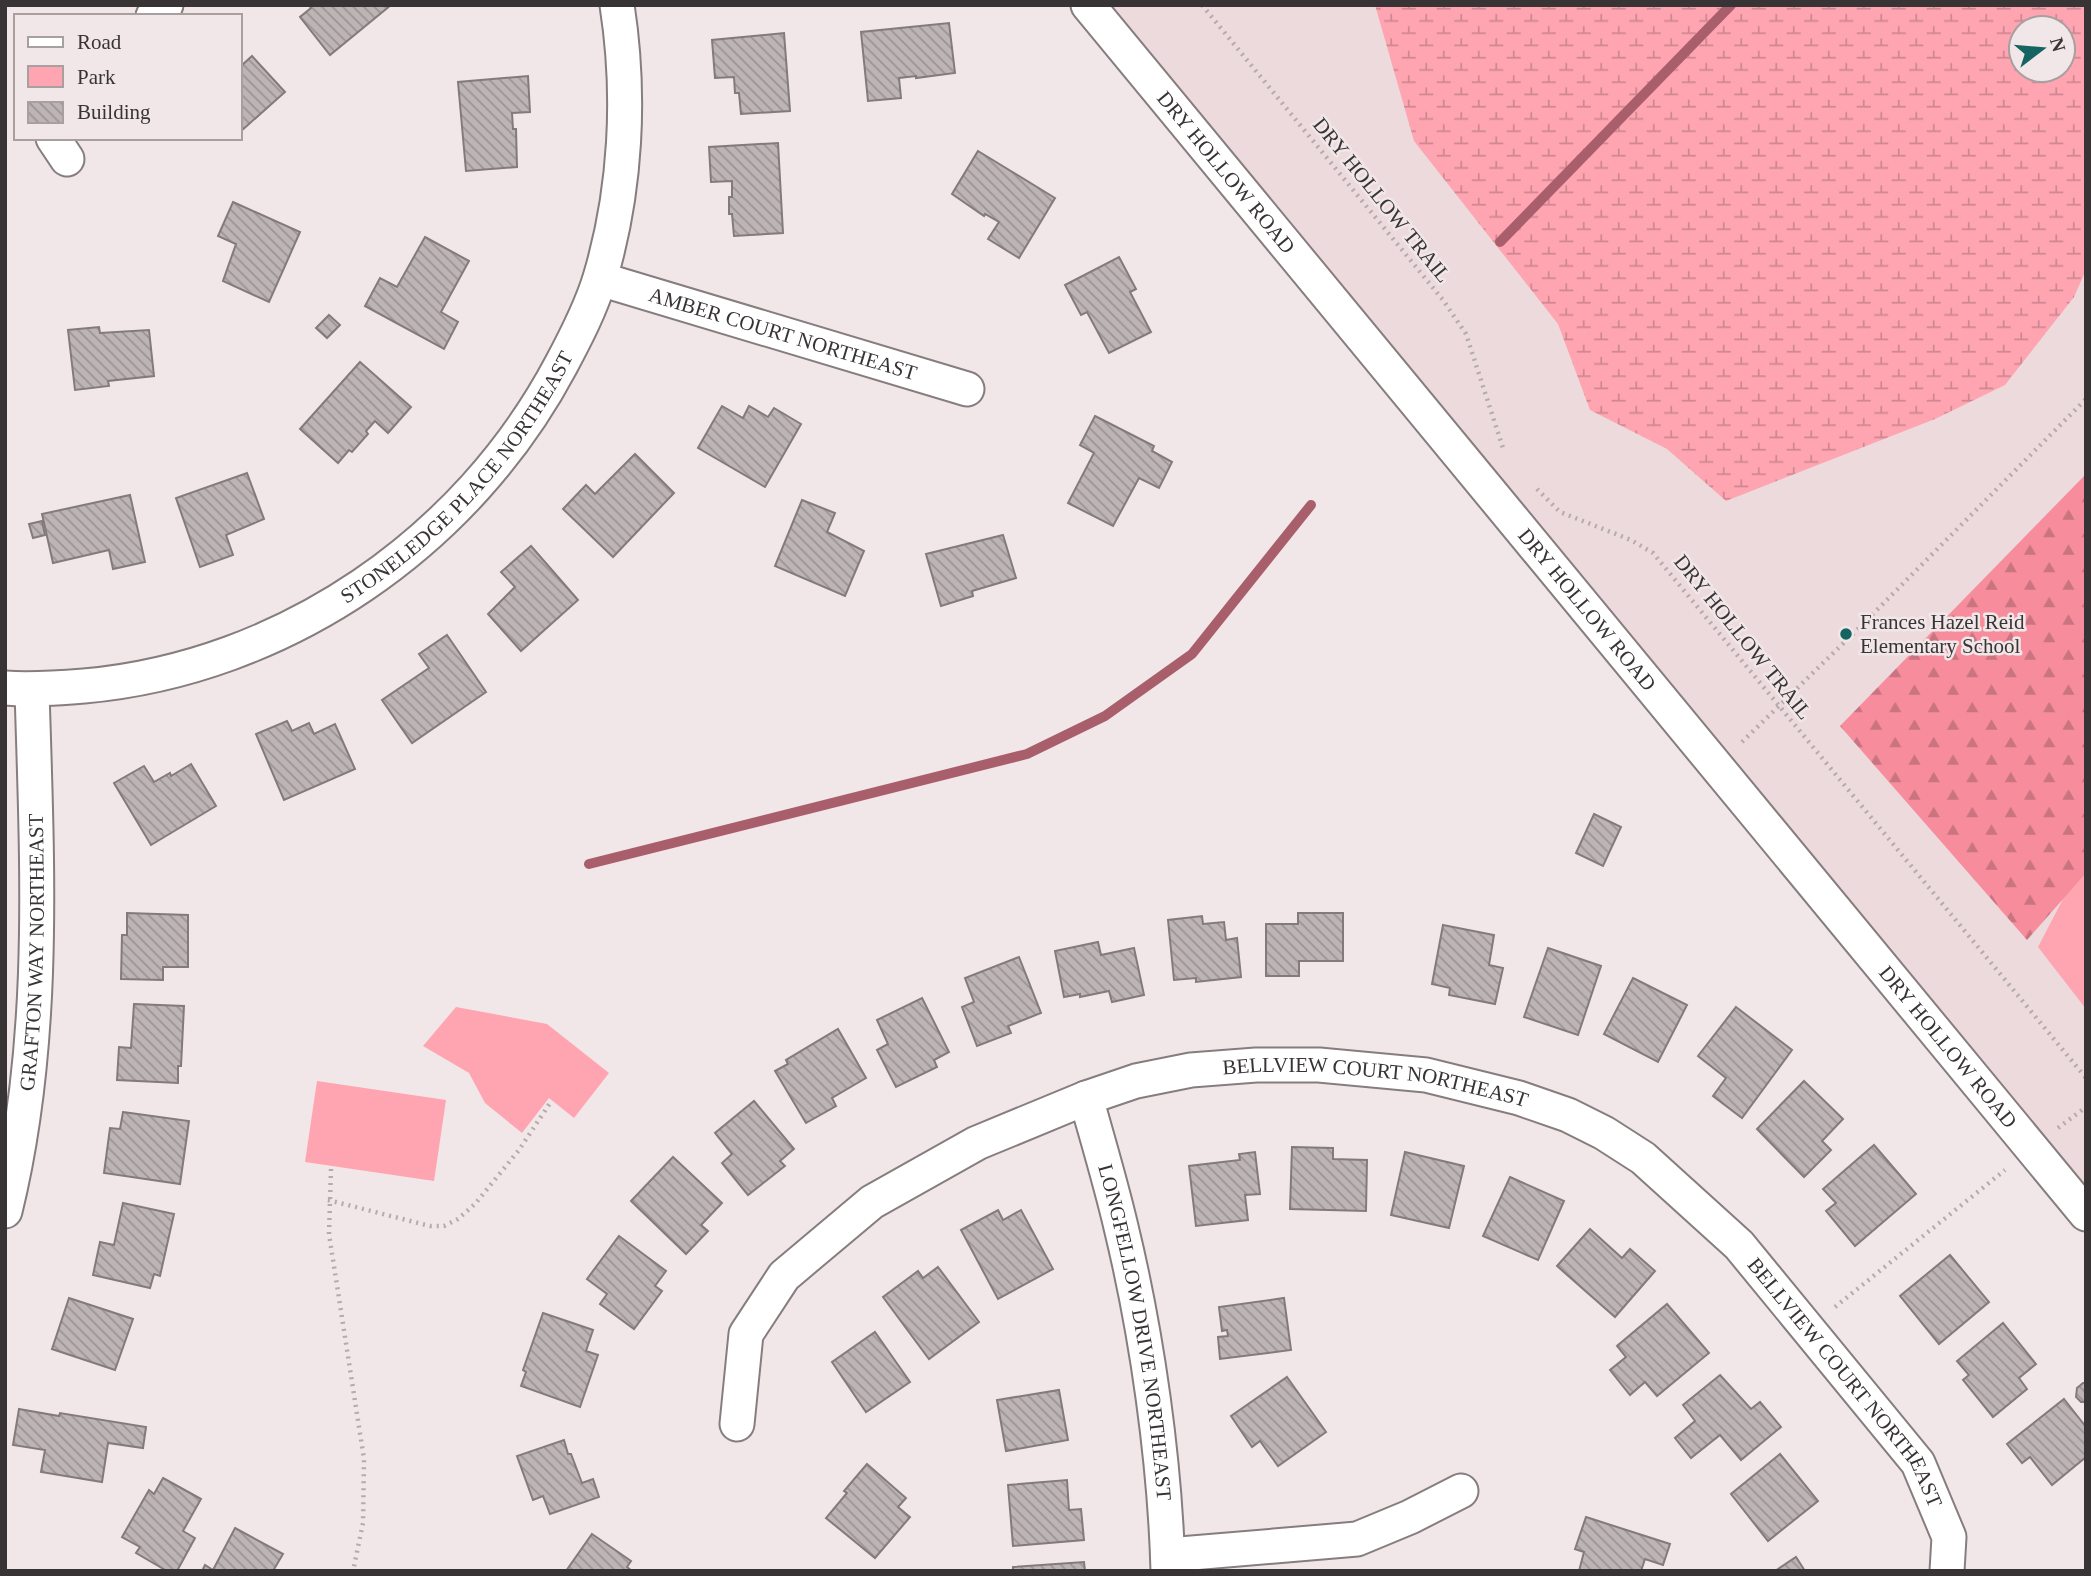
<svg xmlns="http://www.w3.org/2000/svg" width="2091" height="1576" viewBox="0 0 2091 1576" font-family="'Times New Roman',serif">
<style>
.built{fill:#eddadc;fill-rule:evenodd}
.green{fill:#fea5b1}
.forest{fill:url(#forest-firs)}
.wetland{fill:url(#wetland-marsh);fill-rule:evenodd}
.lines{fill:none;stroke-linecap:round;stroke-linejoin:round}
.stream{stroke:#a95f6b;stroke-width:10}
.building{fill:url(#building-back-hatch);stroke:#837b7b;stroke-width:2}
.street-casing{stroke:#867d7e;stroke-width:37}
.path{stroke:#b3abac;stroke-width:4.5;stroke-dasharray:2 5;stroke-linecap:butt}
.street{stroke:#fff;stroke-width:33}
.poi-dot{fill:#156461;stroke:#f1e7e8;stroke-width:2.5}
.labels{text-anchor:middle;stroke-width:5;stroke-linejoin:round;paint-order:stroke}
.street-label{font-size:21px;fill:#383435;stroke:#f1e7e8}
.poi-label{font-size:21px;fill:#383435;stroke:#f1e7e8;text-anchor:start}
</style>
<defs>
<pattern id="forest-firs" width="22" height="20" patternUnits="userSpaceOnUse" patternTransform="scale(1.75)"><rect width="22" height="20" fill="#f78d9c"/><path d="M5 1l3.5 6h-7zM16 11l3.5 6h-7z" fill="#c97480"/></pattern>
<pattern id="wetland-marsh" width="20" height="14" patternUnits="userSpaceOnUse" patternTransform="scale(1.75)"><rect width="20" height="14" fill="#fea5b1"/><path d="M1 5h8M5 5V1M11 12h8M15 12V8" fill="none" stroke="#cf8791"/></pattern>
<pattern id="building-back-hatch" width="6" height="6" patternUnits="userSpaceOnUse" patternTransform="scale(1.75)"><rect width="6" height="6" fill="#bdb4b5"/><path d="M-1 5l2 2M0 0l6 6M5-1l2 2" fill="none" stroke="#9b9394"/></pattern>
</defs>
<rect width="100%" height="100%" fill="#f1e7e8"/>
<path class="built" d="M1088,5H2086V1214ZM2021,28H2063V70H2021Z"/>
<g class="green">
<path d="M2086,865V1009L2038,947L2063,899Z"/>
<path d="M456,1007L547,1024L609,1073L574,1118L549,1098L522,1133L485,1103L469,1073L423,1046Z"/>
<path d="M317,1081L446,1100L434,1181L305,1162Z"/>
</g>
<path class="forest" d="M2086,474V873L2027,940L1840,726Z"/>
<path class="wetland" d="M1375,5H2086V270L2074,297L2005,385L1935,419L1726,501L1667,449L1590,410L1558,324L1414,141ZM2021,28H2063V70H2021Z"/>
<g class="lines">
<g class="stream">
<path d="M1500,242L1731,5"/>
<path d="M589,864L1027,754L1105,716L1192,654L1311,505"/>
</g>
</g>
<g class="building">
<path d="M309,5H391L330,55L300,17L311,8Z"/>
<path d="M949,23L955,73L916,78V76L899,78L901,98L868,101L861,32Z"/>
<path d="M784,33L790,111L741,114L739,93H735L734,77L715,78L712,40Z"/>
<path d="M252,56L285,92L240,132V67Z"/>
<path d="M528,76L530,112L512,113L513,129H516L517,167L466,171L458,82Z"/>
<path d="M778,143L783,233L734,236L732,214H729V197H732V181L711,182L709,147Z"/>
<path d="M978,151L1055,198L1019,258L988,239L999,222L985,214L984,216L952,194Z"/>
<path d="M233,202L300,232L269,302L223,281L236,244L218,236Z"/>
<path d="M425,237L469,261L441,312L458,322L444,349L365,306L380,278L397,287Z"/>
<path d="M1119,257L1136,289L1130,292L1151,332L1109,353L1087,312L1081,315L1065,285Z"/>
<path d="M329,315L340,325L327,338L316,328Z"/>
<path d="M99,327L100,333L149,330L154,376L108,381L109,386L75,390L68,330Z"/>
<path d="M360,362L411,407L388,433L375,421L366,431L368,434L352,452L349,450L338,463L300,429Z"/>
<path d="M722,406L743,418L749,406L768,417L774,408L801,424L765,487L698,448Z"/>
<path d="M1095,416L1154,446L1152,451L1172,462L1159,488L1139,478L1113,526L1068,503L1094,453L1080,445Z"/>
<path d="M635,454L674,493L613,557L563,509L586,485L595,494Z"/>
<path d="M247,473L264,519L226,535L233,555L200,567L176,498Z"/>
<path d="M130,495L145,562L113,569L109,550L53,563L42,514Z"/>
<path d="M802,500L835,513L827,532L864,551L845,596L775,566Z"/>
<path d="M42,521L45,535L33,538L29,524Z"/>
<path d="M1003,535L1016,578L972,591L973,596L941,606L926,554Z"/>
<path d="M531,546L578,600L521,651L488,614L515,587L501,572Z"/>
<path d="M447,635L486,692L412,743L382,700L429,668L419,654Z"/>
<path d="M287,721L292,731L309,723L314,734L335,724L355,769L284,800L256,734Z"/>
<path d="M191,764L216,806L151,845L114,783L144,766L154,782L170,773L171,776Z"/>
<path d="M1594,814L1621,827L1603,866L1576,853Z"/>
<path d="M127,913L188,915V967H163V980L121,979L122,935H127Z"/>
<path d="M1298,913H1343V961H1299V976H1266V924H1298Z"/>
<path d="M1202,916L1203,924L1224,922L1226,940L1237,938L1241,977L1196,982V978L1174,980L1168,920Z"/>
<path d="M1443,925L1494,935L1489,965L1503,968L1495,1004L1449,995L1450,988L1432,984Z"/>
<path d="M1098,942L1101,955L1134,948L1144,995L1112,1002L1109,991L1080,997V994L1064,997L1055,951Z"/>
<path d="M1548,948L1601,966L1578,1035L1524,1017Z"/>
<path d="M1019,957L1041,1013L1008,1026L1011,1033L977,1046L962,1007L974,1002L965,978Z"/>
<path d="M1633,978L1687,1005L1658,1062L1604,1034Z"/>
<path d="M922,998L949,1052L934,1060L937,1067L896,1087L877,1050L888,1044L877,1020Z"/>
<path d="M134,1004L184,1006L181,1066H178V1083L117,1080L119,1047L131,1048Z"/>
<path d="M1736,1007L1792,1050L1742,1118L1713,1096L1726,1078L1698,1056Z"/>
<path d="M838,1029L866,1078L832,1098L836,1106L806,1123L775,1071L788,1064L786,1060Z"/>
<path d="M1804,1081L1843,1119L1822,1141L1831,1150L1804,1177L1757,1129Z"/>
<path d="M754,1101L794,1149L780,1161L785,1166L748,1195L722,1163L732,1154L715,1133Z"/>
<path d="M123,1112L189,1121L180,1184L104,1173L110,1128L120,1129Z"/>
<path d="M1874,1145L1916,1194L1855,1246L1826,1211L1836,1203L1823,1189Z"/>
<path d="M1292,1147L1333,1148V1159L1367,1160L1366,1211L1290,1209Z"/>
<path d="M1255,1152L1260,1194L1245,1195L1248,1220L1196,1226L1189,1166L1240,1160L1239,1154Z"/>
<path d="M1405,1152L1464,1166L1449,1228L1391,1215Z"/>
<path d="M673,1157L722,1203L701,1225L708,1231L686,1254L631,1201Z"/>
<path d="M1510,1177L1564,1201L1538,1260L1483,1236Z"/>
<path d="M123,1203L174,1214L160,1276L154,1274L150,1288L93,1275L100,1242L114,1245Z"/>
<path d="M998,1210L1003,1220L1021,1210L1053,1269L998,1299L961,1230Z"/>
<path d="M1590,1229L1622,1258L1630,1249L1655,1271L1615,1317L1557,1266Z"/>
<path d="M619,1236L666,1271L655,1286L662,1291L634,1329L600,1304L607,1294L587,1279Z"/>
<path d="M1950,1255L1989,1302L1939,1344L1900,1296Z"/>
<path d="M938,1267L979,1322L929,1359L883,1297L918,1271L923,1278Z"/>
<path d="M69,1298L133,1319L115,1370L52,1349Z"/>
<path d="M1284,1298L1291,1350L1220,1359L1218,1337L1228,1336L1227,1330L1222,1331L1219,1307Z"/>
<path d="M1667,1304L1709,1353L1657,1396L1645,1382L1630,1395L1610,1370L1626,1357L1617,1346Z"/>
<path d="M543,1313L593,1330L586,1351L598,1355L580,1407L521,1386L526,1372L523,1370Z"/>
<path d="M2003,1323L2036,1364L2019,1378L2027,1389L1993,1417L1963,1380L1969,1375L1957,1361Z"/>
<path d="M875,1332L910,1382L866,1412L832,1362Z"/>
<path d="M1720,1375L1751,1409L1760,1402L1781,1427L1741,1460L1720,1435L1691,1458L1675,1438L1695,1421L1683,1405Z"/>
<path d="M1287,1377L1326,1432L1278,1466L1260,1441L1252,1447L1231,1416Z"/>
<path d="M2083,1383H2086V1402H2081L2076,1397L2077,1388Z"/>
<path d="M1059,1390L1068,1440L1006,1451L997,1400Z"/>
<path d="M2064,1399L2086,1427V1457L2052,1485L2030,1457L2022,1463L2007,1444Z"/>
<path d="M19,1409L59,1416L60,1413L146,1427L143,1448L108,1443L102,1482L41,1472L45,1450L13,1445Z"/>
<path d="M564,1440L568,1454H571L582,1483L593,1479L599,1497L550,1514L543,1496L533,1500L517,1456Z"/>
<path d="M1780,1454L1818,1501L1768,1541L1731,1494Z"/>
<path d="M867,1464L906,1498L898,1507L910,1517L875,1558L826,1518L847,1493L844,1491Z"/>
<path d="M163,1478L201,1499L183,1531L195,1538L177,1571H167L136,1553L140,1547L122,1537L149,1490L154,1494Z"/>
<path d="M1067,1480L1069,1510L1081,1509L1084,1540L1013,1546L1008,1485Z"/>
<path d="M1586,1517L1670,1544L1663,1565L1645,1559L1641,1571H1579L1584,1552L1575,1549Z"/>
<path d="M235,1528L283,1554L273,1571H202L205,1565L213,1570Z"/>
<path d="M592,1534L631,1561L627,1567L632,1571H566Z"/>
<path d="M1796,1557L1805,1571H1775Z"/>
<path d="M1084,1562L1085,1571H1013V1567Z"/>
</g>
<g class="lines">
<defs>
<g id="street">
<path id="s1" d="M1088,5L2086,1214"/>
<path d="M153,16L166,5"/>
<path d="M53,138L67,159"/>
<path id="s2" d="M600,279L967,389"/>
<path id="s3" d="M5,688C32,690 58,688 84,686C285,668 467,542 561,365C576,337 591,308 600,278C626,191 631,95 617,5"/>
<path id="s4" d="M1086,1098C1098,1141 1111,1184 1121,1227C1147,1334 1165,1461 1168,1571"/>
<path id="s5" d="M5,1211C47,1041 37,863 32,690"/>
<path id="s6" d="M737,1424L746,1334L784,1276L872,1202L977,1143L1086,1098L1136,1081L1191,1070L1256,1065H1319L1426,1075L1519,1098L1568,1115L1604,1133L1643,1158L1739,1245L1918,1463L1949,1537L1947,1571"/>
<path d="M1168,1555L1357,1539L1410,1517L1461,1491"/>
</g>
</defs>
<use href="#street" class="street-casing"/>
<g class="path">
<path d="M1202,5L1443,300L1466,334L1503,448"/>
<path d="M1537,489L1560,512L1631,540L1653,553L2086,1078"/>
<path d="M1742,742L1859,628L2086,399"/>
<path d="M2058,1128L2086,1107"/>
<path d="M331,1169L329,1234L364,1459L363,1523L353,1571"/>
<path d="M328,1200L430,1226H444L458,1219L475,1204L519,1150L550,1103"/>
<path d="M1835,1307L2005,1170"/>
</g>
<use href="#street" class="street"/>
</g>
<circle class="poi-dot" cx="1846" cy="634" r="7"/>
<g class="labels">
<g class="street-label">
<text dy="7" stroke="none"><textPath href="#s1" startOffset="217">DRY HOLLOW ROAD</textPath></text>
<text transform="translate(1382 200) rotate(51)" y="7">DRY HOLLOW TRAIL</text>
<text dy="7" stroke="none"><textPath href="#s2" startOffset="191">AMBER COURT NORTHEAST</textPath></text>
<text dy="7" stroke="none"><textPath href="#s3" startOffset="523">STONELEDGE PLACE NORTHEAST</textPath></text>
<text dy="7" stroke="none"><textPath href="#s1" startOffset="784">DRY HOLLOW ROAD</textPath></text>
<text transform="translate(1743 637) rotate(51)" y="7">DRY HOLLOW TRAIL</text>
<text dy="7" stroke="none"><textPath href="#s5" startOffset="261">GRAFTON WAY NORTHEAST</textPath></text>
<text dy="7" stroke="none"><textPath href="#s1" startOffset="1351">DRY HOLLOW ROAD</textPath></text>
<text dy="7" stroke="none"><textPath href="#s6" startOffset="808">BELLVIEW COURT NORTHEAST</textPath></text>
<text dy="7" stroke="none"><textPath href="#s4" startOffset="240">LONGFELLOW DRIVE NORTHEAST</textPath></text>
<text dy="7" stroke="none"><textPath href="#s6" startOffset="1396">BELLVIEW COURT NORTHEAST</textPath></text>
</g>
<g class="poi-label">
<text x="1860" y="629">Frances Hazel Reid<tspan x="1860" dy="24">Elementary School</tspan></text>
</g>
</g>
<rect width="2091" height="1576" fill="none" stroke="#383435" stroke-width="14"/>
<rect x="14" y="14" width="228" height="126" fill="#f1e7e8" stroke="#a79fa0" stroke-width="2"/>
<rect x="28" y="37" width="35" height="10" fill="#ffffff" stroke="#a79fa0" stroke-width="2"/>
<text x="77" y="49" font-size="21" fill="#383435">Road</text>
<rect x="28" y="66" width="35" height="21" fill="#fea5b1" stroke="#a79fa0" stroke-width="2"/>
<text x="77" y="84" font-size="21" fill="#383435">Park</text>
<rect x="28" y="102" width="35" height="21" fill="url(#building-back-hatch)" stroke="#a79fa0" stroke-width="2"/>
<text x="77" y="119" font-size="21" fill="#383435">Building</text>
<g transform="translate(2042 49) rotate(74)"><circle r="33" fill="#f1e7e8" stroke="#a79fa0" stroke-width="2"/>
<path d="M0-5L12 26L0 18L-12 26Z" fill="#156461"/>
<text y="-10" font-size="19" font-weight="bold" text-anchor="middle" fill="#383435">N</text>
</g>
</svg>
